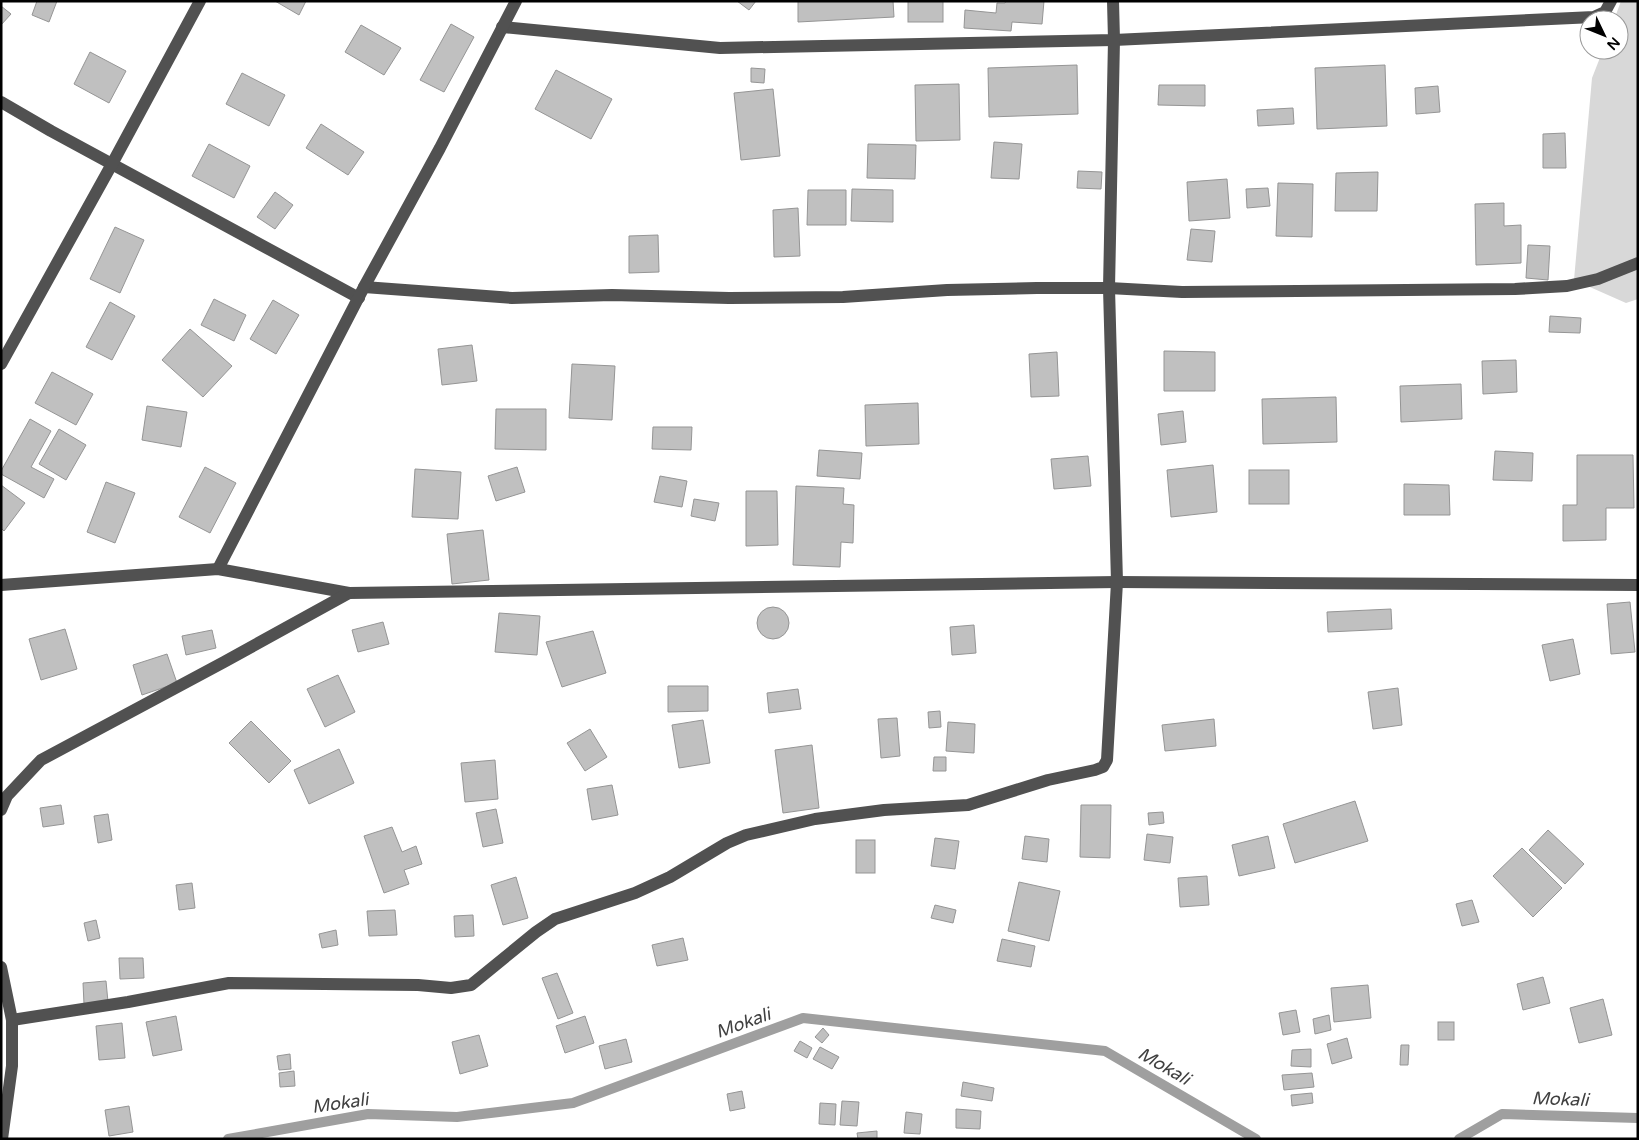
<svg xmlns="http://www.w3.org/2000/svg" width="1639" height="1140" viewBox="0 0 1639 1140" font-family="'Varela Round',sans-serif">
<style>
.green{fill:#d8d8d8}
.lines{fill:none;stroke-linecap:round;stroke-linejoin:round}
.stream{stroke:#9f9f9f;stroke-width:10}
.building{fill:#c0c0c0;stroke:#959595}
.minor{stroke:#515151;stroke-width:12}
.labels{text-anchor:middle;stroke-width:4.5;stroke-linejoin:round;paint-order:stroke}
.water-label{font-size:18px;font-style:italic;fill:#404040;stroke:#fff}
</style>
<rect width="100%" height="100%" fill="#fff"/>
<path class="green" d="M1621,1H1638V299L1626,303L1574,280L1592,78L1603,50H1619V20H1614Z"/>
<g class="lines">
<g class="stream">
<path d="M228,1139L368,1114L457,1117L573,1103L803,1018L1105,1051L1256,1139"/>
<path d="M1459,1139L1502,1114L1638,1118"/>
</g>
</g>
<g class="building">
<path d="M37,1H57L49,22L32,15Z"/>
<path d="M275,1H306L299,15Z"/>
<path d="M737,1H756L749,10Z"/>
<path d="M798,1H893L894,17L798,22Z"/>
<rect x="908" y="1" width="35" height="21"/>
<path d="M1006,1H1044L1042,24L1012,22L1011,31L964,28L965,10L996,13L997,3H1005Z"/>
<path d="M1,6L11,14L1,25Z"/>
<path d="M451,24L474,37L444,92L420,80Z"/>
<path d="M361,25L401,48L384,75L345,52Z"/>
<path d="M90,52L126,71L109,103L74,84Z"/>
<path d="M1077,65L1078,114L989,117L988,68Z"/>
<path d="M1385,65L1387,126L1317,129L1315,68Z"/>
<path d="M751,68L765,69L764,83L751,82Z"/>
<path d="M556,70L612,99L591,139L535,109Z"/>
<path d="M242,73L285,95L269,126L226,104Z"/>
<path d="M959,84L960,140L916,141L915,85Z"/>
<path d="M1159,85H1205V106L1158,105Z"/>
<path d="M1438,86L1440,112L1416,114L1415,88Z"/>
<path d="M773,89L780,156L741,160L734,93Z"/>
<path d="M1293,108L1294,124L1258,126L1257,110Z"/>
<path d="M321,124L364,152L348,175L306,148Z"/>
<path d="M1565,133L1566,168H1543V134Z"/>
<path d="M994,142L1022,144L1019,179L991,178Z"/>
<path d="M209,144L250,166L234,198L192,176Z"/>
<path d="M868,144L916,145L915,179L867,178Z"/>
<path d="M1078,171L1102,172L1101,189L1077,188Z"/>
<path d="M1378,172L1377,211H1335L1336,173Z"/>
<path d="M1227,179L1230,218L1189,221L1187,182Z"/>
<path d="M1278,183L1313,184L1312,237L1276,236Z"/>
<path d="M1268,188L1270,206L1247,208L1246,189Z"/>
<path d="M852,189L893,190V222L851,221Z"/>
<path d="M808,190H846V225H807Z"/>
<path d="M275,192L293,205L275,229L257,217Z"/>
<path d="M1504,203V226L1521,225V263L1476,265L1475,204Z"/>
<path d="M798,208L800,256L774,257L773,210Z"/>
<path d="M115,227L144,240L120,293L90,279Z"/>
<path d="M1191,229L1215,231L1212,262L1187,260Z"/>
<path d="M658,235L659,272L629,273V236Z"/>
<path d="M1528,245L1550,246L1548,280L1526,278Z"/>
<path d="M214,299L246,315L234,341L201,325Z"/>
<path d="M273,300L299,315L276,354L250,339Z"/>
<path d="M110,302L135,316L112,360L86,347Z"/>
<path d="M1550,316L1581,318L1580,333L1549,332Z"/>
<path d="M190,329L232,366L203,397L162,360Z"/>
<path d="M472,345L477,381L442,385L438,349Z"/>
<path d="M1164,351L1215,352V391H1164Z"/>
<path d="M1057,352L1059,396L1031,397L1029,354Z"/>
<path d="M1516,360L1517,392L1483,394L1482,361Z"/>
<path d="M572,364L615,366L612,420L569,418Z"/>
<path d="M52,372L93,394L76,425L35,403Z"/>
<path d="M1461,384L1462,419L1401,422L1400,386Z"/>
<path d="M1336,397L1337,442L1263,444L1262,399Z"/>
<path d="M918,403L919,444L866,446L865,405Z"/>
<path d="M147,406L187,412L181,447L142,440Z"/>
<path d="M496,409H546V450L495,449Z"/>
<path d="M1183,411L1186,442L1161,445L1158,414Z"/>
<path d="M30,419L51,431L31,467L54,479L44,498L1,474V471Z"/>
<path d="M653,427H692L691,450L652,449Z"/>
<path d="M59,429L86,445L66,480L39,464Z"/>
<path d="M819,450L862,453L860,479L817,476Z"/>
<path d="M1495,451L1533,453L1532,481L1493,480Z"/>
<path d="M1577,455H1633L1634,508H1606V540L1563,541V505H1577Z"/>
<path d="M1088,456L1091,486L1054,489L1051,459Z"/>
<path d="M1213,465L1217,512L1171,517L1167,470Z"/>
<path d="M205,467L236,483L210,533L179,517Z"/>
<path d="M517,467L525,492L496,501L488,476Z"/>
<path d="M415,469L461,472L458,519L412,517Z"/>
<rect x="1249" y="470" width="40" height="34"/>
<path d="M660,476L687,481L682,507L654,502Z"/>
<path d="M106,482L135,493L115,543L87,532Z"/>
<path d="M1404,484L1449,485L1450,515H1404Z"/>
<path d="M1,485L25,503L4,531L1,528Z"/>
<path d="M796,486L844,488L843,504L854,505L853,543L841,542L840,567L793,565Z"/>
<path d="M746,491H777L778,545L746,546Z"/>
<path d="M694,499L719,503L715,521L691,516Z"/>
<path d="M483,530L489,580L452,584L447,534Z"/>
<path d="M1630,602L1635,652L1611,654L1607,604Z"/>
<circle cx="773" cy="623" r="16"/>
<path d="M1391,609L1392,629L1328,632L1327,612Z"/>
<path d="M499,613L540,616L537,655L495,652Z"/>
<path d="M383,622L389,644L358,652L352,630Z"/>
<path d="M974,625L976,653L952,655L950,627Z"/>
<path d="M65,629L77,669L41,680L29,639Z"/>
<path d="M212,630L216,648L186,655L182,636Z"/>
<path d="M593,631L606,673L562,687L546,642Z"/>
<path d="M1573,639L1580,674L1550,681L1542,645Z"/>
<path d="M167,654L177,683L142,695L133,665Z"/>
<path d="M338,675L355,712L325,727L307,689Z"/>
<path d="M668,686H708V711L668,712Z"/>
<path d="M1398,688L1402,725L1373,729L1368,692Z"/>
<path d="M798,689L801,709L769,713L767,693Z"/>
<path d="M940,711L941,727L929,728L928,712Z"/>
<path d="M897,718L900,756L881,758L878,719Z"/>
<path d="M1214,719L1216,746L1165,751L1162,725Z"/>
<path d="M703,720L710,763L679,768L672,725Z"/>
<path d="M251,721L291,761L269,783L229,743Z"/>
<path d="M948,722L975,724L974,753L946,751Z"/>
<path d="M590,729L607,757L585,771L567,743Z"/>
<path d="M812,745L819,808L783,813L775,750Z"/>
<path d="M339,749L354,783L309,804L294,770Z"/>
<path d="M934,757H946V771H933Z"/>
<path d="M495,760L498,799L465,802L461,763Z"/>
<path d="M612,785L618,815L592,820L587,789Z"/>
<path d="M1355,801L1368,841L1295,863L1283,824Z"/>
<path d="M61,805L64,824L43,827L40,808Z"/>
<path d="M1081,805H1111L1110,858L1080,857Z"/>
<path d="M496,809L503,843L483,847L476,813Z"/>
<path d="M1163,812L1164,823L1149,825L1148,813Z"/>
<path d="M108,814L112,840L98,843L94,816Z"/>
<path d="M392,827L402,852L416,846L422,864L404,870L409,884L384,893L364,836Z"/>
<path d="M1548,830L1584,864L1565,884L1529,850Z"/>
<path d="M1147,834L1173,837L1170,863L1144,860Z"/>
<path d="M1025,836L1049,839L1047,862L1022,859Z"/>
<path d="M1268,836L1275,868L1239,876L1232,845Z"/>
<path d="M935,838L959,841L955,869L931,866Z"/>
<rect x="856" y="840" width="19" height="33"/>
<path d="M1522,848L1562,888L1533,917L1493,876Z"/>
<path d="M1207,876L1209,905L1180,907L1178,878Z"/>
<path d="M516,877L528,918L503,925L491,885Z"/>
<path d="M1019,882L1060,891L1049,941L1008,931Z"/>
<path d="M192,883L195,908L179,910L176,885Z"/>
<path d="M1472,900L1479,922L1462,926L1456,904Z"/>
<path d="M935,905L956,910L953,923L931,918Z"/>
<path d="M395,910L397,935L369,936L367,911Z"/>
<path d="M473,915L474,936L455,937L454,916Z"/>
<path d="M96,920L100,938L88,941L84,923Z"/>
<path d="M336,930L338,945L322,948L319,934Z"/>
<path d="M683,938L688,960L657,966L652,945Z"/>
<path d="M1002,939L1035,946L1031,967L997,961Z"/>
<path d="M119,958H143L144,978L120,979Z"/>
<path d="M557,973L573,1013L558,1019L542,978Z"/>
<path d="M1543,977L1550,1003L1523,1010L1517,984Z"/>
<path d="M106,981L108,1002L84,1004L83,983Z"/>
<path d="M1368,985L1371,1018L1334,1022L1331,988Z"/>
<path d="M1603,999L1612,1035L1579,1043L1570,1008Z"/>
<path d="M1296,1010L1300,1032L1283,1035L1279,1013Z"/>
<path d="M1329,1015L1331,1030L1315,1034L1313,1019Z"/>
<path d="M176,1016L182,1050L153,1056L146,1022Z"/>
<path d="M585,1016L594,1043L565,1053L556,1026Z"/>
<rect x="1438" y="1022" width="16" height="18"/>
<path d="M122,1023L125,1058L99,1060L96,1026Z"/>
<path d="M823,1028L829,1035L822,1043L815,1037Z"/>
<path d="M479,1035L488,1066L460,1074L452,1042Z"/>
<path d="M1347,1038L1352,1058L1332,1064L1327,1044Z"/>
<path d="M626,1039L632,1062L605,1069L599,1046Z"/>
<path d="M800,1041L812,1048L807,1058L794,1051Z"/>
<path d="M1401,1045H1409L1408,1065H1400Z"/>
<path d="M820,1047L839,1057L832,1069L813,1059Z"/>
<path d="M1311,1049V1067L1291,1066L1292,1050Z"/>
<path d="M290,1054L291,1069L279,1070L277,1056Z"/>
<path d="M294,1071L295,1086L280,1087L279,1073Z"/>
<path d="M1312,1073L1314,1087L1284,1090L1282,1075Z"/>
<path d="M963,1082L994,1088L992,1101L961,1096Z"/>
<path d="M742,1091L745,1108L730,1111L727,1094Z"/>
<path d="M1312,1093L1313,1103L1292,1106L1291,1095Z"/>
<path d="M842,1101L859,1102L857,1126L840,1125Z"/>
<path d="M820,1103L836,1104L835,1125L819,1124Z"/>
<path d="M129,1106L133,1132L109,1136L105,1110Z"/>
<path d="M956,1109L981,1111L980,1129L956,1128Z"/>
<path d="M906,1112L922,1114L920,1134L904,1133Z"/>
<path d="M877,1131V1139H858L857,1133Z"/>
</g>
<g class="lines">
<g class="minor">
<path d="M502,27L720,48L1114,40L1594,17L1605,12L1611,1"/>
<path d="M1,102L51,131L359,298"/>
<path d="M364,287L512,298L612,295L729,298L843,297L947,290L1037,288H1109L1182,292L1515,289L1567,286L1598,279L1638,263"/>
<path d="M1,364L112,164L200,1"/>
<path d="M218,569L364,287L440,148L516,1"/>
<path d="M1,585L218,569L349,593L1117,582L1638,585"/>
<path d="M1,810L7,796L41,760L224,662L349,593"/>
<path d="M1,967L12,1020V1066L2,1139"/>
<path d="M12,1020L128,1002L229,983L418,985L451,988L471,985L536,932L555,919L635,893L670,877L727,843L746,835L815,819L884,810L968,805L1048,780L1095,770L1103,767L1107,760L1117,582L1109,288L1114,40L1113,1"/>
</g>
</g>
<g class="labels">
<g class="water-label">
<text transform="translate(743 1023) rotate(-20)" y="6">Mokali</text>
<text transform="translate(1164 1066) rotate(30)" y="6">Mokali</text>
<text transform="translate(1560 1099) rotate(2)" y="6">Mokali</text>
<text transform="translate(340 1103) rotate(-8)" y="6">Mokali</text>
</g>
</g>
<rect width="1639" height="1140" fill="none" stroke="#000000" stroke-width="5"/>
<g transform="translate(1604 35) rotate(133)"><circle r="24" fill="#ffffff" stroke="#999999"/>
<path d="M0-4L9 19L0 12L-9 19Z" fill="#000000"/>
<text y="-8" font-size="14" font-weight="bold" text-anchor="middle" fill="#000000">N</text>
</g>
</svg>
